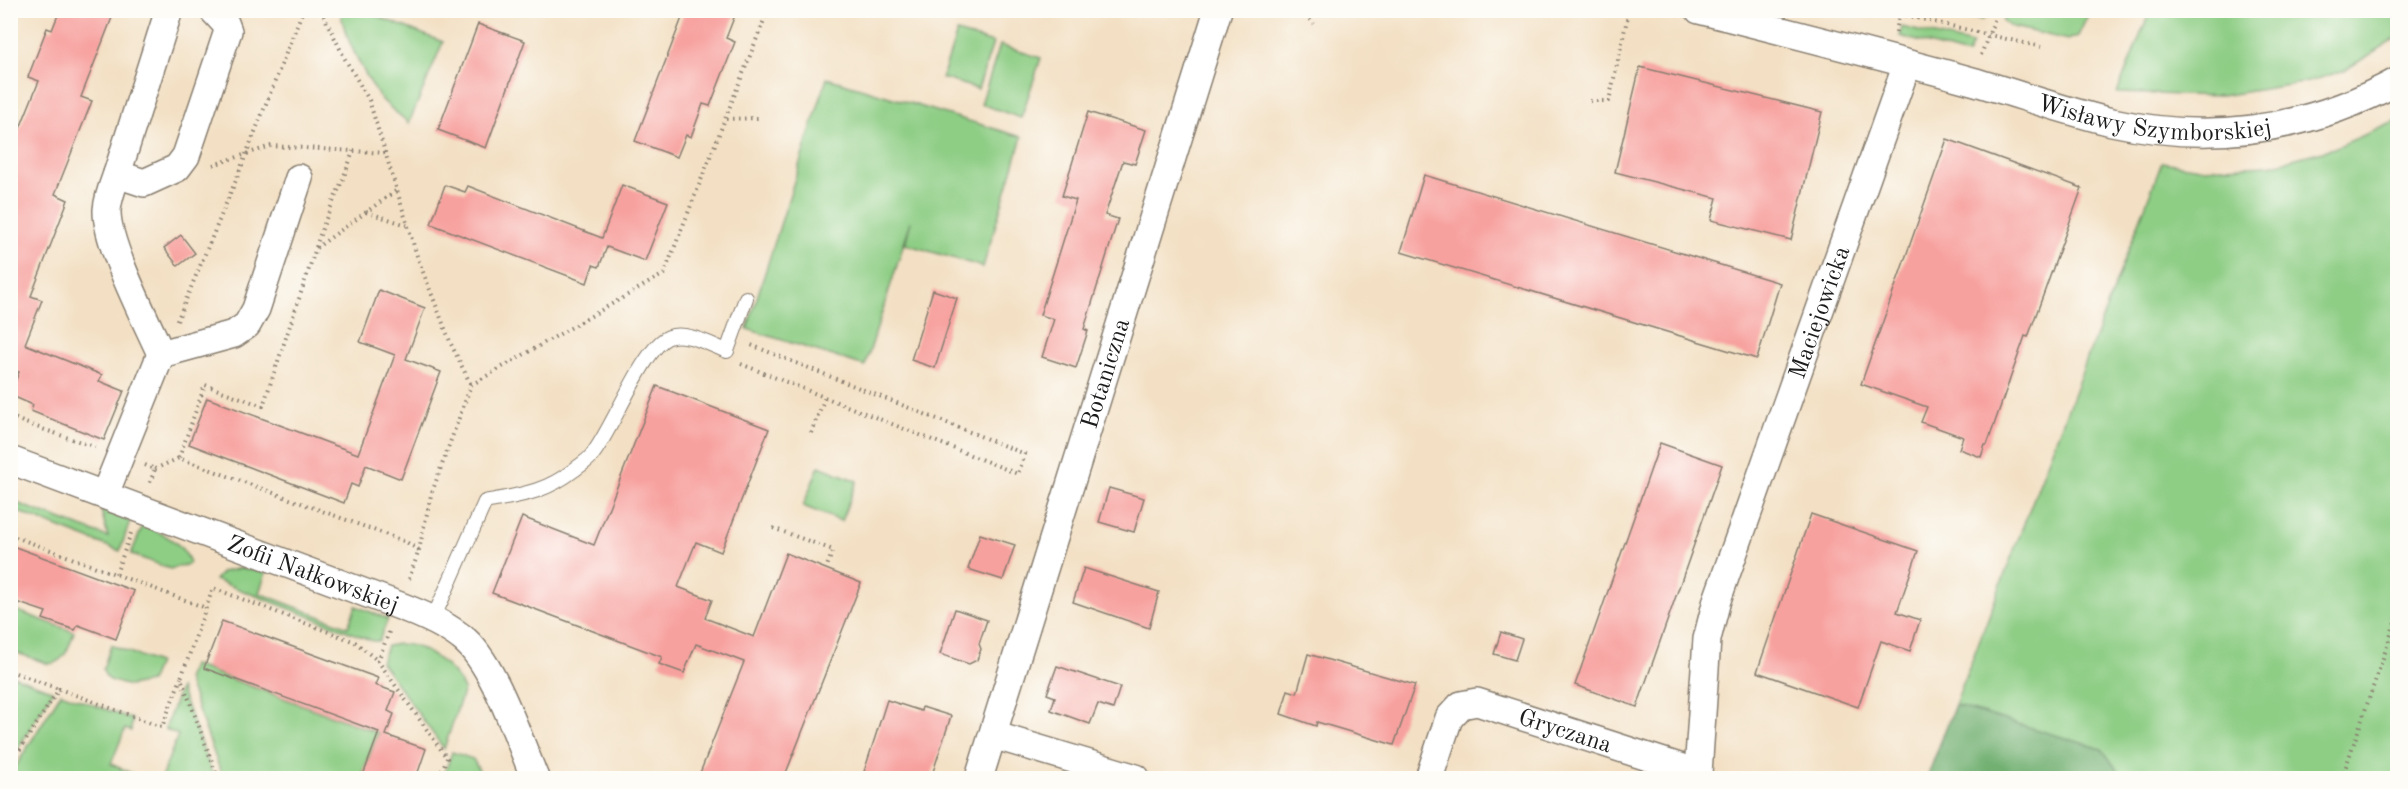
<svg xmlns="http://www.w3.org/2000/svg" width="2408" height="789" viewBox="0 0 2408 789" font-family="'Old Standard TT',serif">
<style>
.green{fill:#8dcd84;stroke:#547450;stroke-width:1.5}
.forest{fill:#72b072;stroke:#476647;stroke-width:1.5}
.building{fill:#f7a19f}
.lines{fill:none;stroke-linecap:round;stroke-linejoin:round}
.lane-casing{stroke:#887e70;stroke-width:16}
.street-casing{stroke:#887e70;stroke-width:30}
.path{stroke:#887e70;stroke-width:4;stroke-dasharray:1.5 4.5;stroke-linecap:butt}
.lane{stroke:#fff;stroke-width:14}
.street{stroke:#fff;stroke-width:27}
.labels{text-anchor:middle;stroke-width:6;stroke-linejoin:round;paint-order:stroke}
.street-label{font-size:24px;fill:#1c1c1c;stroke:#fdfcf7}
</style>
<rect width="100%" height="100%" fill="#fdfcf7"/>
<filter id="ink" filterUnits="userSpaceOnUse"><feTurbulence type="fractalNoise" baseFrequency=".0167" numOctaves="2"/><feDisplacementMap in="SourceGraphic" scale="12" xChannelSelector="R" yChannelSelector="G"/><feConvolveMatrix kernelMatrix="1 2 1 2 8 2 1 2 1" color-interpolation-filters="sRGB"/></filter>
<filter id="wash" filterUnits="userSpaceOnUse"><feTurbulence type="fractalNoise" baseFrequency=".008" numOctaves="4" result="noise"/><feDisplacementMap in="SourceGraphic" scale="24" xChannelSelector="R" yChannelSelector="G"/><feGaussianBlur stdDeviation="1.35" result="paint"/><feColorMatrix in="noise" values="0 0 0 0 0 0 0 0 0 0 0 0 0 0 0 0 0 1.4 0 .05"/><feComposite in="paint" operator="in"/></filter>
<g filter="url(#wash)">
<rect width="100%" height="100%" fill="#f3e0c4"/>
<g class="green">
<path d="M341,11H364L443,42L409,123C399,114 386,106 378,95C365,75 342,34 341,11Z"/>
<path d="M1943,11L1991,10V11L1989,15L1982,20Z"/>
<path d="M2005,11V10L2090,11L2078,36L2068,40L2009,26L2003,21Z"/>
<path d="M2150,11H2397V38L2345,70L2308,82L2221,96L2117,93Z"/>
<path d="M1902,27L1972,44L1967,55L1900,36Z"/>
<path d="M957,32L993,43L978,89L942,78Z"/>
<path d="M1000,45L1041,58L1021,118L981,104Z"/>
<path d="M827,78L1022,137L983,267L905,244L911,221L865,366L747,329Z"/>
<path d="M2397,121V778H1927L2162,162L2200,168L2270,165L2334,148Z"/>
<path d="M819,466L857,481L841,521L803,506Z"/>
<path d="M11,501L108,537L101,510L130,521L120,551L11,509Z"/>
<path d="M143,525C163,534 181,541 190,562L189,564L170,569L131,554Z"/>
<path d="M241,568L266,573L259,593L348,627L356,606L388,619L379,641H373L215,580L222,572Z"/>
<path d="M10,608L74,632C69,646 66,662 49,664L11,651Z"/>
<path d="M398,644C424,643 453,667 464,689L444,749L381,662L387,646Z"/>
<path d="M111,645L158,663L150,682L129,686L110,680L105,675L103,669Z"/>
<path d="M193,665L378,733L361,778H223L187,679Z"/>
<path d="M11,675L53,691L11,760Z"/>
<path d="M180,688L214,778H161L178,735L165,729Z"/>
<path d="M61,693L132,719L131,731L125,729L111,764L142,778H11V774Z"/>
<path d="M452,752L473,759L483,778H443Z"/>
</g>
<path class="forest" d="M1955,705L2102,749L2123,778H1927Z"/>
<g id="blocks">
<g class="building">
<path d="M60,10H115L81,97L92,101L55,194L68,200L31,296L42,300L25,344L102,375L99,381L124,391L104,440L31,411L33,405L10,395L19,372L14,370L10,376V153L39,81L28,77L47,28L52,30Z"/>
<path d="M685,10H737L726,38L735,42L710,106L703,104L691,137L686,135L677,157L635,141Z"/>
<path d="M478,24L525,41L486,148L438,130Z"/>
<path d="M1640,67L1822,112L1791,240L1711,220L1717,198L1615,172Z"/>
<path d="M1088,112L1146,130L1135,164L1123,161L1105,215L1118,219L1084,329L1088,331L1076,368L1042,357L1054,319L1040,315L1076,200L1062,196Z"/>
<path d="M1947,139L2082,188L2028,337L2025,336L1987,445H1985L1981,457L1959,449L1963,437L1921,422L1927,407L1861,384Z"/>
<path d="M1424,175L1780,283L1757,359L1401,252Z"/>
<path d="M445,185L465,192L468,186L602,238L622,185L668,202L645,261L607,247L599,267L593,265L587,283L431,224Z"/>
<path d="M181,235L195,253L178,266L164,248Z"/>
<path d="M379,290L425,308L406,359L441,372L401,479L366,465L358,487L351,484L344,503L189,444L207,398L358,454L395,355L360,342Z"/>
<path d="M933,290L957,298L935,368L911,360Z"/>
<path d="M657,386L769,429L721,552L696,542L678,587L712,600L705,618L754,637L786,553L861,583L784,778H698L744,662L696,644L684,673L659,664L662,657L492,593L522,517L594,545Z"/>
<path d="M1660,443L1722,465L1637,707L1575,685Z"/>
<path d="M1109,488L1144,498L1134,532L1099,522Z"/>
<path d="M1811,514L1918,551L1897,612L1920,620L1910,651L1881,641L1858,707L1757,672Z"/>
<path d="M980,534L1015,545L1003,580L968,569Z"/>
<path d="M10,545L134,591L116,639L78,625L75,630L43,619L46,612L10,600Z"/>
<path d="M1084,568L1159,592L1149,628L1073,602Z"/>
<path d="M955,609L987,620L979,644L981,649L977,660L969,664L940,654Z"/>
<path d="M222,621L378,678L375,685L395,692L388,711L394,714L386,735L426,749L416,778H362L379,732L204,668Z"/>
<path d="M1501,632L1522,639L1515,660L1494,654Z"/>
<path d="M1308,654L1415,685L1394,745L1317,722L1316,726L1281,714L1288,690L1297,693Z"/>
<path d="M1057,666L1120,687L1113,709L1098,704L1090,724L1051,710L1055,697L1047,694Z"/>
<path d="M887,700L921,711L922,707L951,716L931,778H862Z"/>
</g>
</g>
</g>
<g filter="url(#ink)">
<use href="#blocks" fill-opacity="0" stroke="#887e70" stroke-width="1.5"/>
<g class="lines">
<defs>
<path id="lane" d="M433,619L485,502C521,495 544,493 574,470C580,465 588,461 592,455C612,431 644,346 669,337C686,331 711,345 727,351L746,298"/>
<g id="street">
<path id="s1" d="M1699,10C1790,33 1881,56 1972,81C2018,94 2065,111 2112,122C2212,144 2308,130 2398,81"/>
<path d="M117,174L169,10"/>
<path d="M161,354L234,334L247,325L256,309L299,178"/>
<path id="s2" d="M10,460L400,606C421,614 443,623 461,637C493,660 519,741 535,778"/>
<path d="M105,494L161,354C146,320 106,244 107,210C108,197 113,185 117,174L144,183L177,168L186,156L228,31L225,23L213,10"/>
<path d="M993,735L1136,778"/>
<path id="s3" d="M1698,773L1707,639L1717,600L1907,64"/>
<path id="s4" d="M979,778L1218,10"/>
<path id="s5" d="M1429,778L1449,718L1461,705L1477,702L1698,773L1697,778"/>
</g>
</defs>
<use href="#lane" class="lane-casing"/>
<use href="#street" class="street-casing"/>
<g class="path">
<path d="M321,10L345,59L369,100L418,259L451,344L471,385"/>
<path d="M1302,10L1314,24"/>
<path d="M1900,14L2041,47"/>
<path d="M1896,32L1900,10"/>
<path d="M1981,55L1998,10"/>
<path d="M1590,101H1609L1628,15"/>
<path d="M726,119L758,118"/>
<path d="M213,165L271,146L386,153"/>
<path d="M366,212L407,225"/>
<path d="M316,247C326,213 343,184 353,151"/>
<path d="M177,321L236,180L303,10"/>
<path d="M741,364L1018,474L1025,454L751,345"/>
<path d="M10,416L25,423L95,447"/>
<path d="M811,433L825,397"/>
<path d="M179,458L205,385L263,406L316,248L397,190"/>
<path d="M145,465L155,469L149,485"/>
<path d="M155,469L179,458L406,542L419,550"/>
<path d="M773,528L833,550L826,569"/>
<path d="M10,535L206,608"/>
<path d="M116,574L131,533"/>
<path d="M409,579L419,550L431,495L471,385L664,274L768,10"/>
<path d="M389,632L378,661L447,758L439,778"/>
<path d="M10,671L59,689"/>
<path d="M10,765L59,689L162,727L181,678"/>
<path d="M218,778L181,678L213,588L355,642L378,661"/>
<path d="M2342,778L2398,614"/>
</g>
<use href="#lane" class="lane"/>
<use href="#street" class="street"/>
</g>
</g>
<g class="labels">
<g class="street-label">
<text dy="8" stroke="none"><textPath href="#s1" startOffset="470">Wisławy Szymborskiej</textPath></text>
<text dy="8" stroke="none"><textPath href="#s3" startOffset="480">Maciejowicka</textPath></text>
<text dy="8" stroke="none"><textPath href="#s4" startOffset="424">Botaniczna</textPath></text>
<text dy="8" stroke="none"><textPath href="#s2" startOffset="324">Zofii Nałkowskiej</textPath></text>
<text dy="8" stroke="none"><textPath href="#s5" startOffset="190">Gryczana</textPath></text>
</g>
</g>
<rect width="2408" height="789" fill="none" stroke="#fdfcf7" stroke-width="36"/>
</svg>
